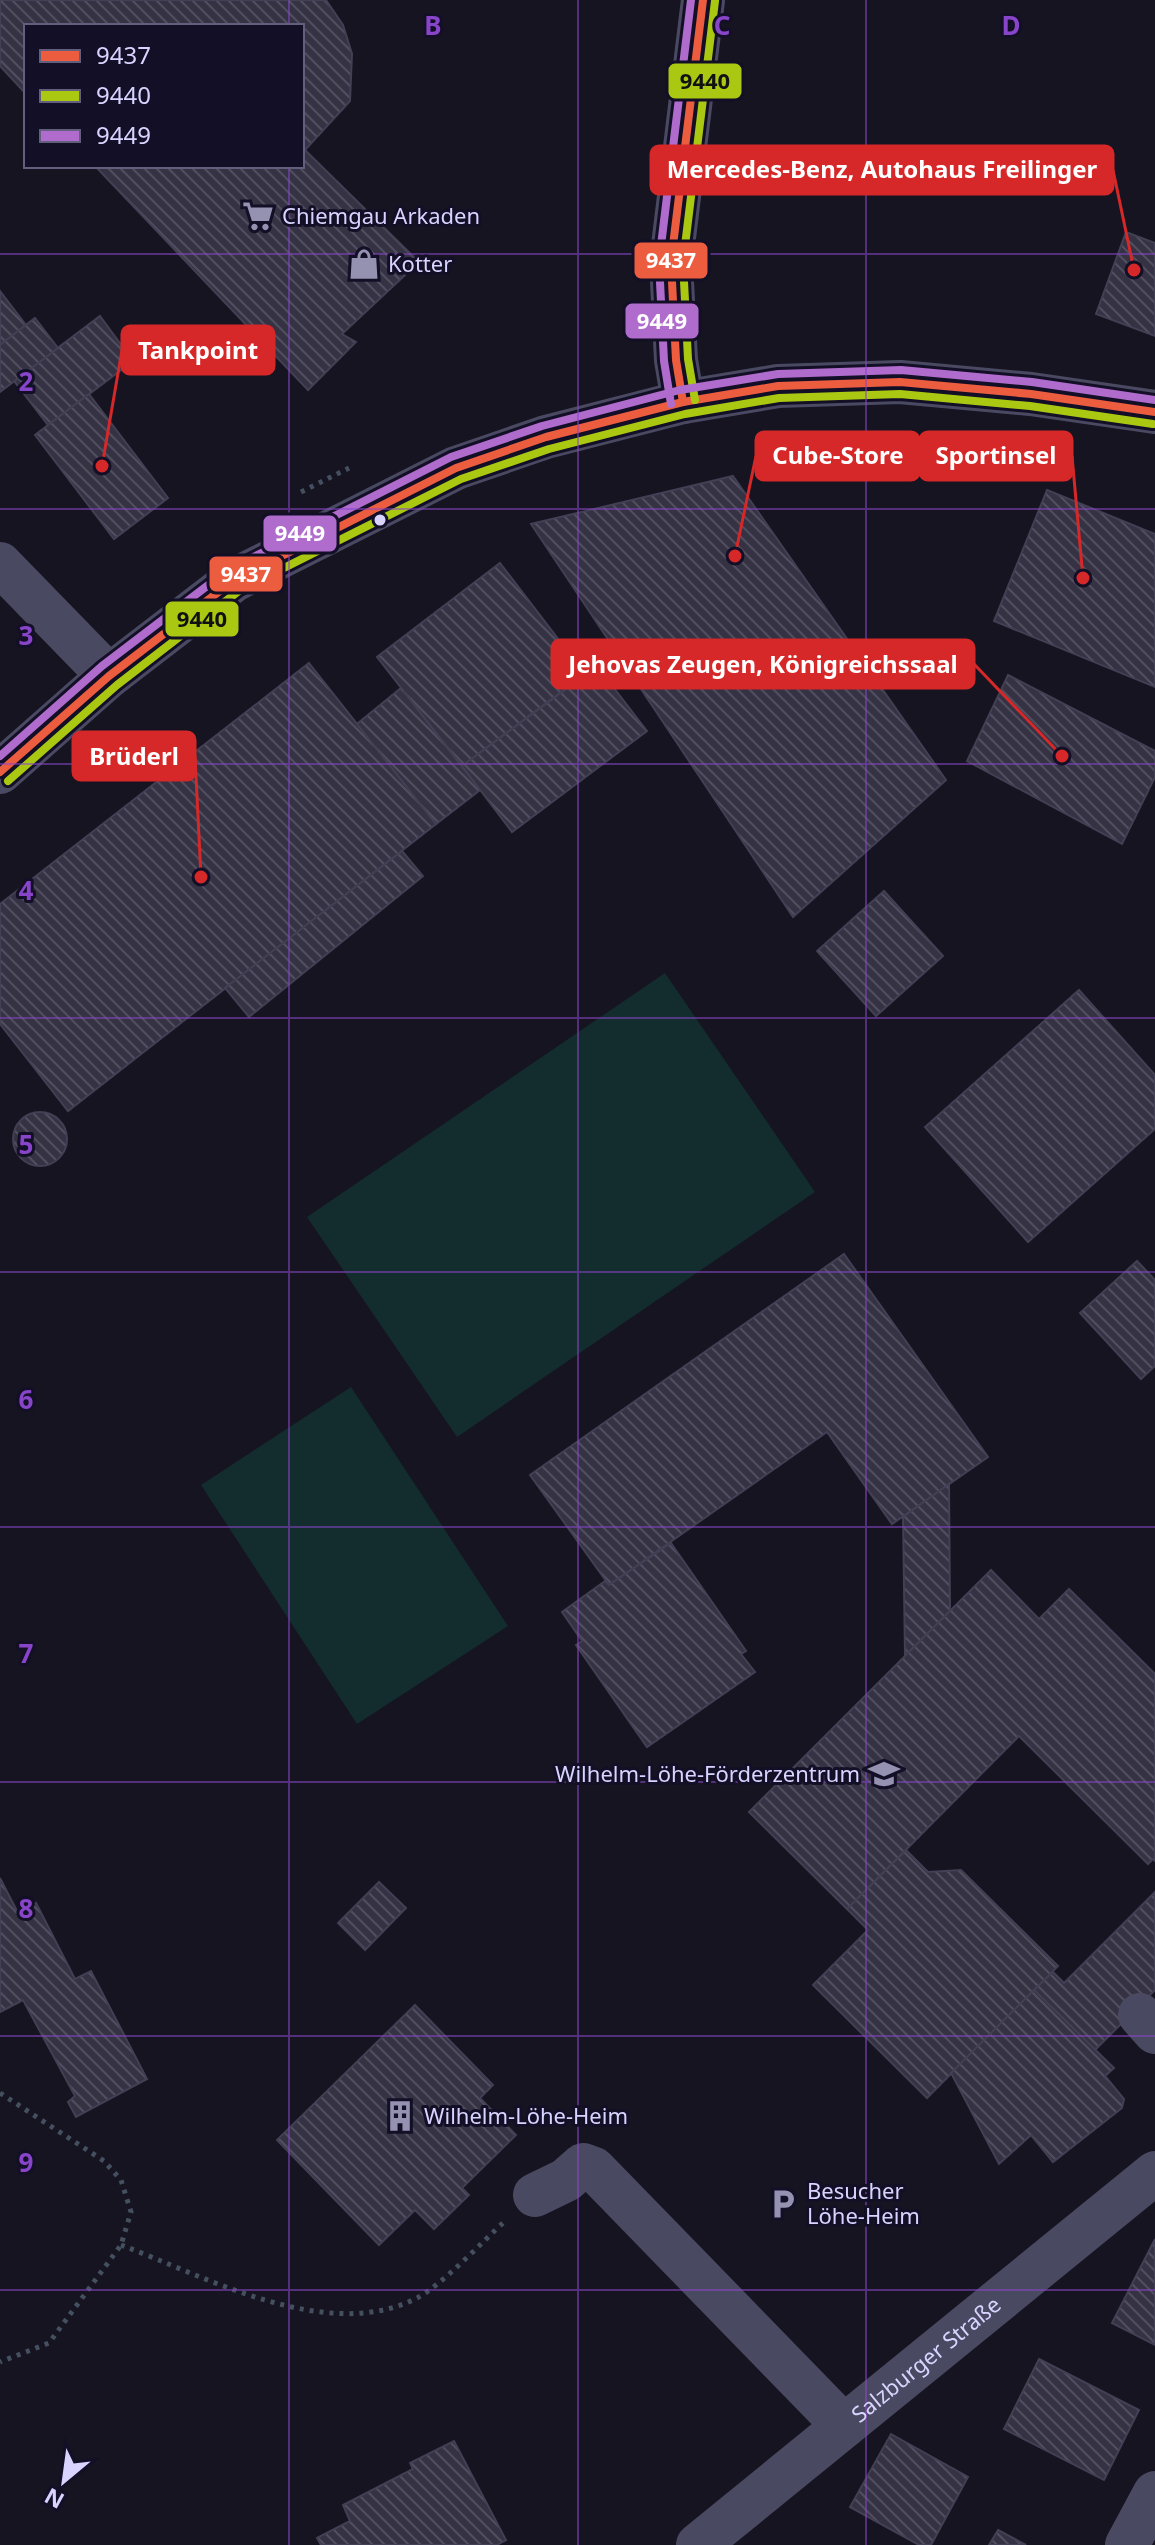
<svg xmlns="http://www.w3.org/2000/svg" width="1155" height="2545" viewBox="0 0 1155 2545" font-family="'Noto Sans',sans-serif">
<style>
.pitch{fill:#132c2d}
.building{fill:url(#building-back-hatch);stroke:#433f54;stroke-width:2}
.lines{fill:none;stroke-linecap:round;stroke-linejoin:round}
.path{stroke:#44505f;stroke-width:5;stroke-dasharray:4 6;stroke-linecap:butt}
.minor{stroke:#4a4962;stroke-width:44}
.bus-1-casing{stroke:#130f26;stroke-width:14}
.bus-2-casing{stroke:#130f26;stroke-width:14}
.bus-3-casing{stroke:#130f26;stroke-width:14}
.bus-1{stroke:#ec5d40;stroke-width:8}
.bus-2{stroke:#aac811;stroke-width:8}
.bus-3{stroke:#b06ccc;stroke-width:8}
.grid{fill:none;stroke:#8945c9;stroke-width:2;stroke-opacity:0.55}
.bus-dot{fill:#d9d4ff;stroke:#130f26;stroke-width:3}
.labels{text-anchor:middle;stroke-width:6;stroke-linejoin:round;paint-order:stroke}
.poi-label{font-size:22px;fill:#d9d4ff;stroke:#130f26;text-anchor:start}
.street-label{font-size:22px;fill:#d9d4ff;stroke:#130f26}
.grid-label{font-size:26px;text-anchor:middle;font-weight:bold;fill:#8945c9;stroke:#130f26;stroke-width:6;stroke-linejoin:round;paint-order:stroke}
.leader{fill:none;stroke:#d62828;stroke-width:3}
.callout-dot{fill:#d62828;stroke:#130f26;stroke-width:3}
.callout{fill:#d62828;stroke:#d62828;stroke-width:3}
.callout-label{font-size:24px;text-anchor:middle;font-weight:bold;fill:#fff}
.line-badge{stroke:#130f26;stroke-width:3}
.badge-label{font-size:22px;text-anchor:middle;font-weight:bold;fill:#fff}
.pale-badge-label{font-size:22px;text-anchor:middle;font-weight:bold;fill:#111}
</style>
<defs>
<pattern id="building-back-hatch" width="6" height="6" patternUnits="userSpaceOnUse" patternTransform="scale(2)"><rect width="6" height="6" fill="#343243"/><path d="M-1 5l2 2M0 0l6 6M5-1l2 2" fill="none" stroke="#514f5f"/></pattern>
</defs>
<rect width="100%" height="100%" fill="#161421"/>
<g class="pitch">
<path d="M665,973L815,1192L457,1437L307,1217Z"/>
<path d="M351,1387L508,1626L357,1724L201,1485Z"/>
</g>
<g class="building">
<path d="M0,0H326L343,25L352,54L350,101L305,150L419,262L342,334L356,342L308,390L95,166H302V26H26V94L0,66Z"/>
<path d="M1126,232L1155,243V336L1096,314Z"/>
<path d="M0,291L26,325L0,345Z"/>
<path d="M100,316L133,361L48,425L14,381Z"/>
<path d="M35,318L58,348L0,392V345Z"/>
<path d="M89,394L168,498L114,539L35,435Z"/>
<path d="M733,476L946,780L793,917L531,524Z"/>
<path d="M1047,490L1155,534V687L994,621Z"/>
<path d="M500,563L585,674L462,766L377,657Z"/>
<path d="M309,663L436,824L68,1111L0,1024V904Z"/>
<path d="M597,666L647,731L512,832L462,766Z"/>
<path d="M1008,675L1155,751V777L1122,844L967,761Z"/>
<path d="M401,688L480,790L436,824L357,724Z"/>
<path d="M402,851L423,876L249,1017L225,988Z"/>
<path d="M884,891L943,956L876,1016L817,951Z"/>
<path d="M1079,990L1155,1075V1129L1028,1242L925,1127Z"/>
<circle cx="40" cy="1139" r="27"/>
<path d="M844,1254L988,1457L892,1524L827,1432L609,1585L530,1475Z"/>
<path d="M1137,1261L1155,1280V1366L1141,1379L1080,1313Z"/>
<path d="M949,1484L950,1612L905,1656L903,1517Z"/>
<path d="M671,1543L746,1651L741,1654L755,1672L647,1747L576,1645L582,1641L562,1612L605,1581L609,1585Z"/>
<path d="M991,1570L1039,1619L1069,1589L1155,1674V1861L1153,1859L1148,1864L1019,1736L847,1909L749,1812Z"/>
<path d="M906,1850L928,1872L961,1870L1058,1966L927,2098L813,1985L868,1930L847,1909Z"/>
<path d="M0,1878L18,1913L36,1903L75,1979L91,1971L147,2079L76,2117L68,2102L75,2096L23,2000L0,2012Z"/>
<path d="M379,1882L406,1908L365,1950L338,1923Z"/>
<path d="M1155,1892V1990L1095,2050L1034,1990L1053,1972L1064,1983Z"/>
<path d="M1034,1990L1114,2068L1105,2076L1124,2099L1122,2108L1053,2162L1031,2135L999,2164L951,2073Z"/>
<path d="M415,2005L493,2085L480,2098L516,2135L462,2188L469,2195L434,2229L415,2210L379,2245L277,2140Z"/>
<path d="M1155,2239V2345L1112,2323Z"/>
<path d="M1039,2359L1139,2410L1104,2480L1004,2429Z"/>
<path d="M891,2434L968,2477L931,2545H919L850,2507Z"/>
<path d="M454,2441L506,2540L497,2545H321L317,2538L350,2521L343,2505L413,2469L410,2463Z"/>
<path d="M998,2530L1026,2545H989Z"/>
</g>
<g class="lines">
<g class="path">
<path d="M301,492L349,468"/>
<path d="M0,2093L104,2161L121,2180L131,2212L121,2245L49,2343L0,2362"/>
<path d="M121,2245C207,2277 327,2344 417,2298C442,2285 482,2242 504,2222"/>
</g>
<g class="minor">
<path d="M683,402L676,360L671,262L703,0"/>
<path d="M0,564L109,676"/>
<path d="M0,772L109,676L234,580L456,468L546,437L683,402L778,386L900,382L1031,394L1155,412"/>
<path d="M1140,2015L1155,2032"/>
<path d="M535,2195L566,2180L583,2165L594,2169L844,2426"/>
<path id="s1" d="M698,2545L1155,2173"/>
<path d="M1127,2545L1155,2493"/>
</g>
<defs>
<g id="bus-1">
<path d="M683,402L676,360L671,262L703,0"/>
<path d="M0,772L109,676L234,580L456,468L546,437L683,402L778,386L900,382L1031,394L1155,412"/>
</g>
<g id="bus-2">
<path d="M695,400L688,359L683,262L715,1"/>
<path d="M8,781L117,685L240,590L461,479L549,449L685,414L779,398L900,394L1030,406L1153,424"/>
</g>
<g id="bus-3">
<path d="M671,404L664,361L659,262L691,0"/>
<path d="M0,756L102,666L228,570L451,457L542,426L680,390L778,374L901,370L1032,382L1155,400"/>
</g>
</defs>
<use href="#bus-1" class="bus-1-casing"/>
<use href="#bus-2" class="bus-2-casing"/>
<use href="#bus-3" class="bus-3-casing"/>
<use href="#bus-1" class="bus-1"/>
<use href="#bus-2" class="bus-2"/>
<use href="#bus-3" class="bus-3"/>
</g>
<path class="grid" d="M289,0V26M578,0V2545M866,0V2545M289,166V2545M0,254H1155M0,509H1155M0,764H1155M0,1018H1155M0,1272H1155M0,1527H1155M0,1782H1155M0,2036H1155M0,2290H1155"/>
<defs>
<symbol id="supermarket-bare" viewBox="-9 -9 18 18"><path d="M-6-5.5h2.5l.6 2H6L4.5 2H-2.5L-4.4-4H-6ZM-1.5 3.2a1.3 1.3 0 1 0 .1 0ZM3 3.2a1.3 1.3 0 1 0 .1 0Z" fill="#9591b1" stroke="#130f26" stroke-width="2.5" paint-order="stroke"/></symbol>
<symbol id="shop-bare" viewBox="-9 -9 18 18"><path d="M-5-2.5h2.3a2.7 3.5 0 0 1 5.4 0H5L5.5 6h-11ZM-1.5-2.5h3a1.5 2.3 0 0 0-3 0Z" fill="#9591b1" stroke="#130f26" stroke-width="2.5" paint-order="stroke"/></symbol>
<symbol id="school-bare" viewBox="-9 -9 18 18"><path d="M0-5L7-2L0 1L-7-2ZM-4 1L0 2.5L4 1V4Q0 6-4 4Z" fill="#9591b1" stroke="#130f26" stroke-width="2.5" paint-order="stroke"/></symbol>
<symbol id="building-bare" viewBox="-9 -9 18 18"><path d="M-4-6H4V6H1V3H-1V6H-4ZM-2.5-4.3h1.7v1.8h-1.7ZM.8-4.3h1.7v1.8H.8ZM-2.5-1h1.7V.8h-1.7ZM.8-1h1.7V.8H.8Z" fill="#9591b1" stroke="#130f26" stroke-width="2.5" paint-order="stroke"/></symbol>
<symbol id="parking-bare" viewBox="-9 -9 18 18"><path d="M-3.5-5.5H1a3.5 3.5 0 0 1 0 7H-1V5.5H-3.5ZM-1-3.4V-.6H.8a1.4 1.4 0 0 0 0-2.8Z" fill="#9591b1" stroke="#130f26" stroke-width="2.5" paint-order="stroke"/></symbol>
</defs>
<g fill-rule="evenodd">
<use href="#supermarket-bare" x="236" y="194" width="44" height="44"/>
<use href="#shop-bare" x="342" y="242" width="44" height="44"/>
<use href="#school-bare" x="862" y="1752" width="44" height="44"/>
<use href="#building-bare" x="378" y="2094" width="44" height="44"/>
<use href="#parking-bare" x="761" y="2182" width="44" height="44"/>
</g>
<circle class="bus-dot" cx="380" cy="520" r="7"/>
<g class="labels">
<g class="poi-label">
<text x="282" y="224">Chiemgau Arkaden</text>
<text x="388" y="272">Kotter</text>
<text x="860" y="1782" text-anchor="end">Wilhelm-Löhe-Förderzentrum</text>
<text x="424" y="2124">Wilhelm-Löhe-Heim</text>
<text x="807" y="2199">Besucher<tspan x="807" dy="25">Löhe-Heim</tspan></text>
</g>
<g class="street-label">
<text dy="8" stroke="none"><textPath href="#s1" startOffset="294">Salzburger Straße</textPath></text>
</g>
</g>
<g class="grid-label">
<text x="433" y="35">B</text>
<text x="722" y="35">C</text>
<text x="1011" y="35">D</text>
<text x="26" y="391">2</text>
<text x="26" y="645">3</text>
<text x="26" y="900">4</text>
<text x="26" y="1154">5</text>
<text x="26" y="1409">6</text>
<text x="26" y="1663">7</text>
<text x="26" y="1918">8</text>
<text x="26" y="2172">9</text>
</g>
<path class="leader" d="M1134 270L1113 170M102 466L122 350M735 556L756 456M1083 578L1072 456M1062 756L974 664M201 877L195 756"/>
<g class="callout-dot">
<circle cx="1134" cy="270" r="8"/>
<circle cx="102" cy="466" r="8"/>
<circle cx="735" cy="556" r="8"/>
<circle cx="1083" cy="578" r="8"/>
<circle cx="1062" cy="756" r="8"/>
<circle cx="201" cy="877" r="8"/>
</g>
<g class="callout">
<rect x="651" y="146" width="462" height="48" rx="8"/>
<rect x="122" y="326" width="152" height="48" rx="8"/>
<rect x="756" y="432" width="163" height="48" rx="8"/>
<rect x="920" y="432" width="152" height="48" rx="8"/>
<rect x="552" y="640" width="422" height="48" rx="8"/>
<rect x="73" y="732" width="122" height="48" rx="8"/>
</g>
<g class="callout-label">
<text x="882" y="178">Mercedes-Benz, Autohaus Freilinger</text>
<text x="198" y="359">Tankpoint</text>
<text x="838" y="464">Cube-Store</text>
<text x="996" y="464">Sportinsel</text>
<text x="763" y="673">Jehovas Zeugen, Königreichssaal</text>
<text x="134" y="765">Brüderl</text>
</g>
<g class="line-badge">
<rect x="667" y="62" width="76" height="38" rx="8" fill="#aac811"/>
<rect x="633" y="241" width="76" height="39" rx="8" fill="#ec5d40"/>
<rect x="624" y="302" width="76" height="38" rx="8" fill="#b06ccc"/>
<rect x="262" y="514" width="76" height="39" rx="8" fill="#b06ccc"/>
<rect x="208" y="555" width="76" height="38" rx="8" fill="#ec5d40"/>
<rect x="164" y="600" width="76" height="38" rx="8" fill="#aac811"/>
</g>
<g class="badge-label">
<text x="671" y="268">9437</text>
<text x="662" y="329">9449</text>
<text x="300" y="541">9449</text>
<text x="246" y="582">9437</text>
</g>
<g class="pale-badge-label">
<text x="705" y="89">9440</text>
<text x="202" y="627">9440</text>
</g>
<rect x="24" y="24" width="280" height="144" fill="#130f26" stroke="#625e7d" stroke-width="2"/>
<rect x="40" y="50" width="40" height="12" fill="#ec5d40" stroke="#625e7d" stroke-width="2"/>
<text x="96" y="64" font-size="24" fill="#d9d4ff">9437</text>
<rect x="40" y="90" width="40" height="12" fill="#aac811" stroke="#625e7d" stroke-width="2"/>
<text x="96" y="104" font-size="24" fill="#d9d4ff">9440</text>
<rect x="40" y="130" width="40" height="12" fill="#b06ccc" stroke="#625e7d" stroke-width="2"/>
<text x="96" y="144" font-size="24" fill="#d9d4ff">9449</text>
<g transform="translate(64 2481) rotate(209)" stroke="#130f26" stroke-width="6" paint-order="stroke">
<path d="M0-6L14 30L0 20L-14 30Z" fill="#d9d4ff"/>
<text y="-12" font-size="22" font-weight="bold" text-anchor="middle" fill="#d9d4ff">N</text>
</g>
</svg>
